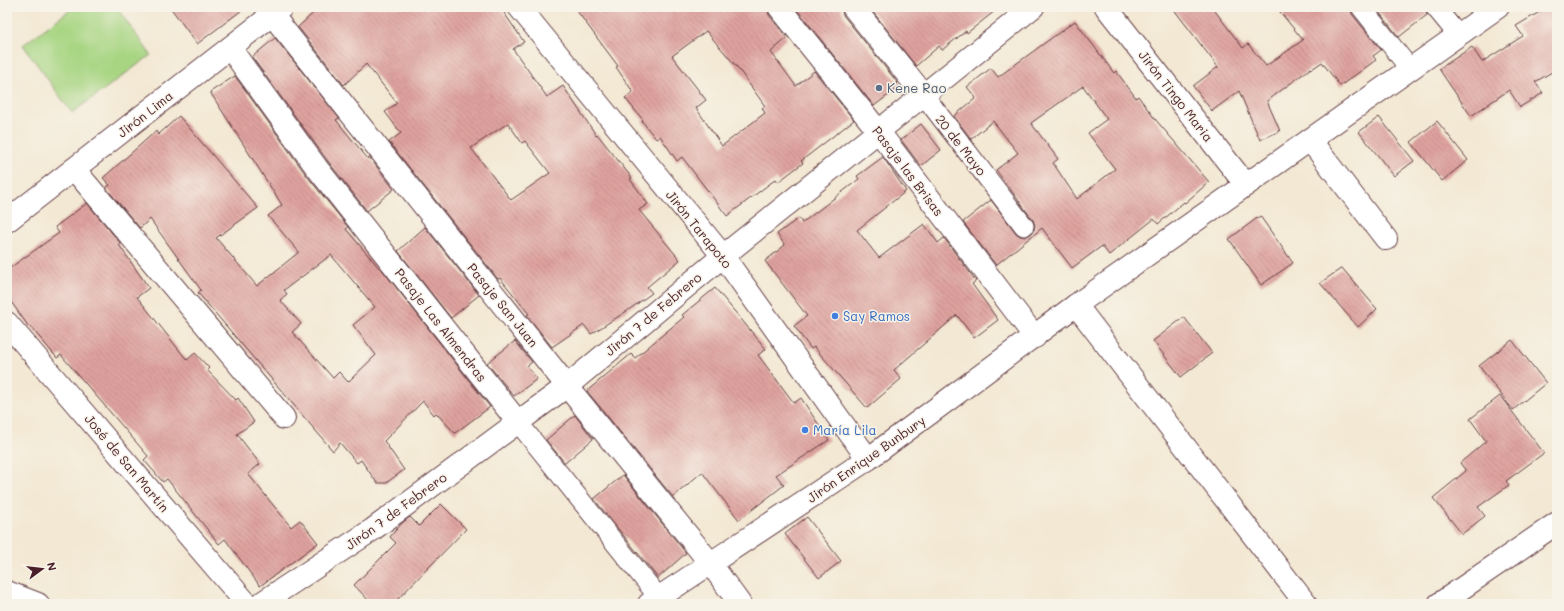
<svg xmlns="http://www.w3.org/2000/svg" width="1564" height="611" viewBox="0 0 1564 611" font-family="Mali,sans-serif">
<style>
.pitch{fill:#a7d582;stroke:#787a56}
.building{fill:url(#building-back-hatch);fill-rule:evenodd}
.lines{fill:none;stroke-linecap:round;stroke-linejoin:round}
.pedestrian-casing{stroke:#633d44;stroke-width:21}
.minor-casing{stroke:#633d44;stroke-width:24}
.pedestrian{stroke:#fff;stroke-width:19}
.minor{stroke:#fff;stroke-width:22}
.service-dot{fill:#5c6f8a;stroke:#f7f3e8;stroke-width:1.5}
.shop-dot{fill:#3f7fe0;stroke:#f7f3e8;stroke-width:1.5}
.labels{text-anchor:middle;stroke-width:3;stroke-linejoin:round;paint-order:stroke}
.service-label{font-size:13px;fill:#4e5e75;stroke:#f7f3e8;text-anchor:start}
.street-label{font-size:13px;fill:#4a1f2b;stroke:#f7f3e8}
.shop-label{font-size:13px;fill:#366cbe;stroke:#f7f3e8;text-anchor:start}
</style>
<defs>
<pattern id="building-back-hatch" width="6" height="6" patternUnits="userSpaceOnUse"><rect width="6" height="6" fill="#dfa39f"/><path d="M-1 5l2 2M0 0l6 6M5-1l2 2" fill="none" stroke="#b78482"/></pattern>
</defs>
<rect width="100%" height="100%" fill="#f7f3e8"/>
<filter id="ink" filterUnits="userSpaceOnUse"><feTurbulence type="fractalNoise" baseFrequency=".025" numOctaves="2"/><feDisplacementMap in="SourceGraphic" scale="8" xChannelSelector="R" yChannelSelector="G"/><feConvolveMatrix kernelMatrix="1 2 1 2 8 2 1 2 1" color-interpolation-filters="sRGB"/></filter>
<filter id="wash" filterUnits="userSpaceOnUse"><feTurbulence type="fractalNoise" baseFrequency=".012" numOctaves="4" result="noise"/><feDisplacementMap in="SourceGraphic" scale="16" xChannelSelector="R" yChannelSelector="G"/><feGaussianBlur stdDeviation="0.9" result="paint"/><feColorMatrix in="noise" values="0 0 0 0 0 0 0 0 0 0 0 0 0 0 0 0 0 1.4 0 .05"/><feComposite in="paint" operator="in"/></filter>
<g filter="url(#wash)">
<rect width="100%" height="100%" fill="#f3e8d3"/>
<path class="pitch" d="M74,7H116L151,55L72,113L23,45Z"/>
<g id="blocks">
<g class="building">
<path d="M170,7H246L197,44Z"/>
<path d="M320,7H500L524,42L513,49L547,97L563,86L596,135L597,134L632,178L630,179L648,204L639,210L680,260L647,287L652,293L627,311L591,334L584,325L552,347L527,315L529,314L500,278L498,279L389,142L401,133L385,112L397,103L366,64L344,85L298,27ZM508,123L522,143L525,141L550,173L511,200L471,148Z"/>
<path d="M574,7H767L769,15L787,38L771,52L796,86L814,71L854,120L801,161L803,163L778,182L776,179L727,216L682,157L677,161L660,136L656,139L642,121L643,120L625,98L633,92L616,67L618,66ZM706,31L737,67L765,106L762,108L765,113L722,146L696,108L706,100L672,56Z"/>
<path d="M795,7H841L843,15L897,82L896,83L899,87L874,106Z"/>
<path d="M869,7H1000L967,33L966,31L942,50L939,46L916,66Z"/>
<path d="M1172,7H1212L1243,48L1248,44L1266,66L1303,40L1276,7H1350L1352,14L1381,50L1373,56L1376,60L1340,86L1322,62L1312,69L1311,68L1267,101L1280,131L1260,140L1239,91L1212,111L1193,86L1218,67Z"/>
<path d="M1375,7H1424L1427,15L1399,37Z"/>
<path d="M1548,7H1557V69L1535,82L1543,93L1520,107L1509,90L1471,116L1439,69L1472,47L1482,62L1523,36L1516,26Z"/>
<path d="M1075,21L1114,73L1116,71L1136,98L1138,96L1155,119L1209,182L1185,203L1184,202L1158,224L1154,219L1109,255L1102,246L1072,268L1042,228L996,265L963,222L991,200L1016,233L1020,236L1025,237L1031,234L1034,230L1035,225L1033,220L996,170L1018,153L993,121L971,139L954,116L976,98L967,87L991,68L998,77ZM1083,86L1107,119L1088,133L1115,169L1077,199L1053,163L1058,159L1031,123Z"/>
<path d="M275,38L339,118L336,120L368,159L369,157L394,189L367,211L327,160L252,57Z"/>
<path d="M235,76L307,176L348,227L346,229L379,268L380,267L490,407L455,433L436,413L434,415L423,401L384,441L404,470L386,483H377L361,460L357,463L340,443L333,451L198,293L201,290L150,219L140,228L106,188L110,185L103,178L156,131L158,135L179,116L258,208L216,238L257,286L299,252L268,216L282,205L210,92ZM331,255L375,307L353,325L376,355L348,382L339,372L333,378L292,332L301,324L280,300L287,294L284,290Z"/>
<path d="M1379,117L1414,161L1394,176L1359,132Z"/>
<path d="M1437,121L1468,160L1442,181L1411,142Z"/>
<path d="M921,124L941,150L921,166L901,140Z"/>
<path d="M883,157L906,191L857,230L879,258L924,224L938,243L944,238L976,281L972,284L998,320L974,338L957,315L894,370L901,379L867,408L814,347L811,349L794,326L807,316L765,261L785,245L777,234L799,218L802,223L859,179L857,176Z"/>
<path d="M87,203L121,244L119,245L149,288L137,297L187,360L195,353L209,368L207,370L236,400L238,398L254,422L237,434L260,464L248,474L291,527L300,520L318,543L260,586L225,539L219,544L167,479L163,482L144,460L148,456L61,355L57,358L30,326L29,327L7,296V270L59,233L55,227Z"/>
<path d="M1260,216L1293,263L1261,285L1229,239Z"/>
<path d="M425,227L479,295L451,318L398,251Z"/>
<path d="M1342,268L1377,309L1358,327L1320,283Z"/>
<path d="M715,288L766,349L758,355L794,403L801,398L829,440L776,475L784,485L739,520L702,472L673,497L587,391L631,354L635,358L684,317L682,315Z"/>
<path d="M1184,317L1212,353L1181,377L1153,341Z"/>
<path d="M1512,340L1546,383L1513,410L1479,366Z"/>
<path d="M515,341L532,362L527,366L537,379L514,396L487,363Z"/>
<path d="M1500,396L1544,453L1506,481L1509,485L1478,507L1485,516L1462,534L1433,498L1466,471L1460,463L1486,441L1470,419Z"/>
<path d="M575,415L593,439L565,463L546,440Z"/>
<path d="M623,475L686,553L658,578L594,499Z"/>
<path d="M441,504L466,529L393,604H372L354,585L396,543L390,537L402,523L410,517L419,526Z"/>
<path d="M807,517L841,561L819,578L785,534Z"/>
</g>
</g>
</g>
<g filter="url(#ink)">
<use href="#blocks" fill-opacity="0" stroke="#633d44" stroke-width="1"/>
<g class="lines">
<defs>
<g id="pedestrian">
<path d="M1361,7L1410,69"/>
<path d="M1435,7L1458,35"/>
<path d="M923,94L1024,226"/>
<path d="M517,421L664,604"/>
</g>
<g id="minor">
<path d="M266,7L567,386L711,564L740,604"/>
<path d="M519,7L723,256L868,459"/>
<path d="M779,7L879,132L1035,337"/>
<path d="M853,7L923,94"/>
<path d="M1106,7L1246,185"/>
<path d="M230,48L317,168L517,421"/>
<path d="M1310,140L1386,239"/>
<path d="M74,169L284,418"/>
<path d="M7,221L282,7"/>
<path d="M1076,305L1306,604"/>
<path d="M7,323L247,604"/>
<path d="M7,592L38,604"/>
<path d="M260,604L372,530L567,386L723,256L1033,7"/>
<path d="M649,604L868,459L1076,305L1498,7"/>
<path d="M1439,604L1557,523"/>
</g>
</defs>
<use href="#pedestrian" class="pedestrian-casing"/>
<use href="#minor" class="minor-casing"/>
<use href="#pedestrian" class="pedestrian"/>
<use href="#minor" class="minor"/>
</g>
</g>
<circle class="service-dot" cx="879" cy="88" r="4"/>
<g class="shop-dot">
<circle cx="835" cy="316" r="4"/>
<circle cx="805" cy="430" r="4"/>
</g>
<g class="labels">
<g class="service-label">
<text x="887" y="93">Kene Rao</text>
</g>
<g class="street-label">
<text transform="translate(1176 96) rotate(52)" y="5">Jirón Tingo Maria</text>
<text transform="translate(145 114) rotate(-38)" y="5">Jirón Lima</text>
<text transform="translate(961 145) rotate(52)" y="5">20 de Mayo</text>
<text transform="translate(908 171) rotate(53)" y="5">Pasaje las Brisas</text>
<text transform="translate(699 229) rotate(51)" y="5">Jirón Tarapoto</text>
<text transform="translate(503 305) rotate(51)" y="5">Pasaje San Juan</text>
<text transform="translate(653 314) rotate(-40)" y="5">Jirón 7 de Febrero</text>
<text transform="translate(441 325) rotate(52)" y="5">Pasaje Las Almendras</text>
<text transform="translate(866 459) rotate(-35)" y="5">Jirón Enrique Bunbury</text>
<text transform="translate(127 463) rotate(50)" y="5">José de San Martín</text>
<text transform="translate(396 511) rotate(-36)" y="5">Jirón 7 de Febrero</text>
</g>
<g class="shop-label">
<text x="843" y="321">Say Ramos</text>
<text x="813" y="435">María Lila</text>
</g>
</g>
<rect width="1564" height="611" fill="none" stroke="#f7f3e8" stroke-width="24"/>
<g transform="translate(42 569) rotate(75)" stroke="#f7f3e8" stroke-width="3" paint-order="stroke">
<path d="M0-3L7 15L0 10L-7 15Z" fill="#4a1f2b"/>
<text y="-6" font-size="11" font-weight="bold" text-anchor="middle" fill="#4a1f2b">N</text>
</g>
</svg>
